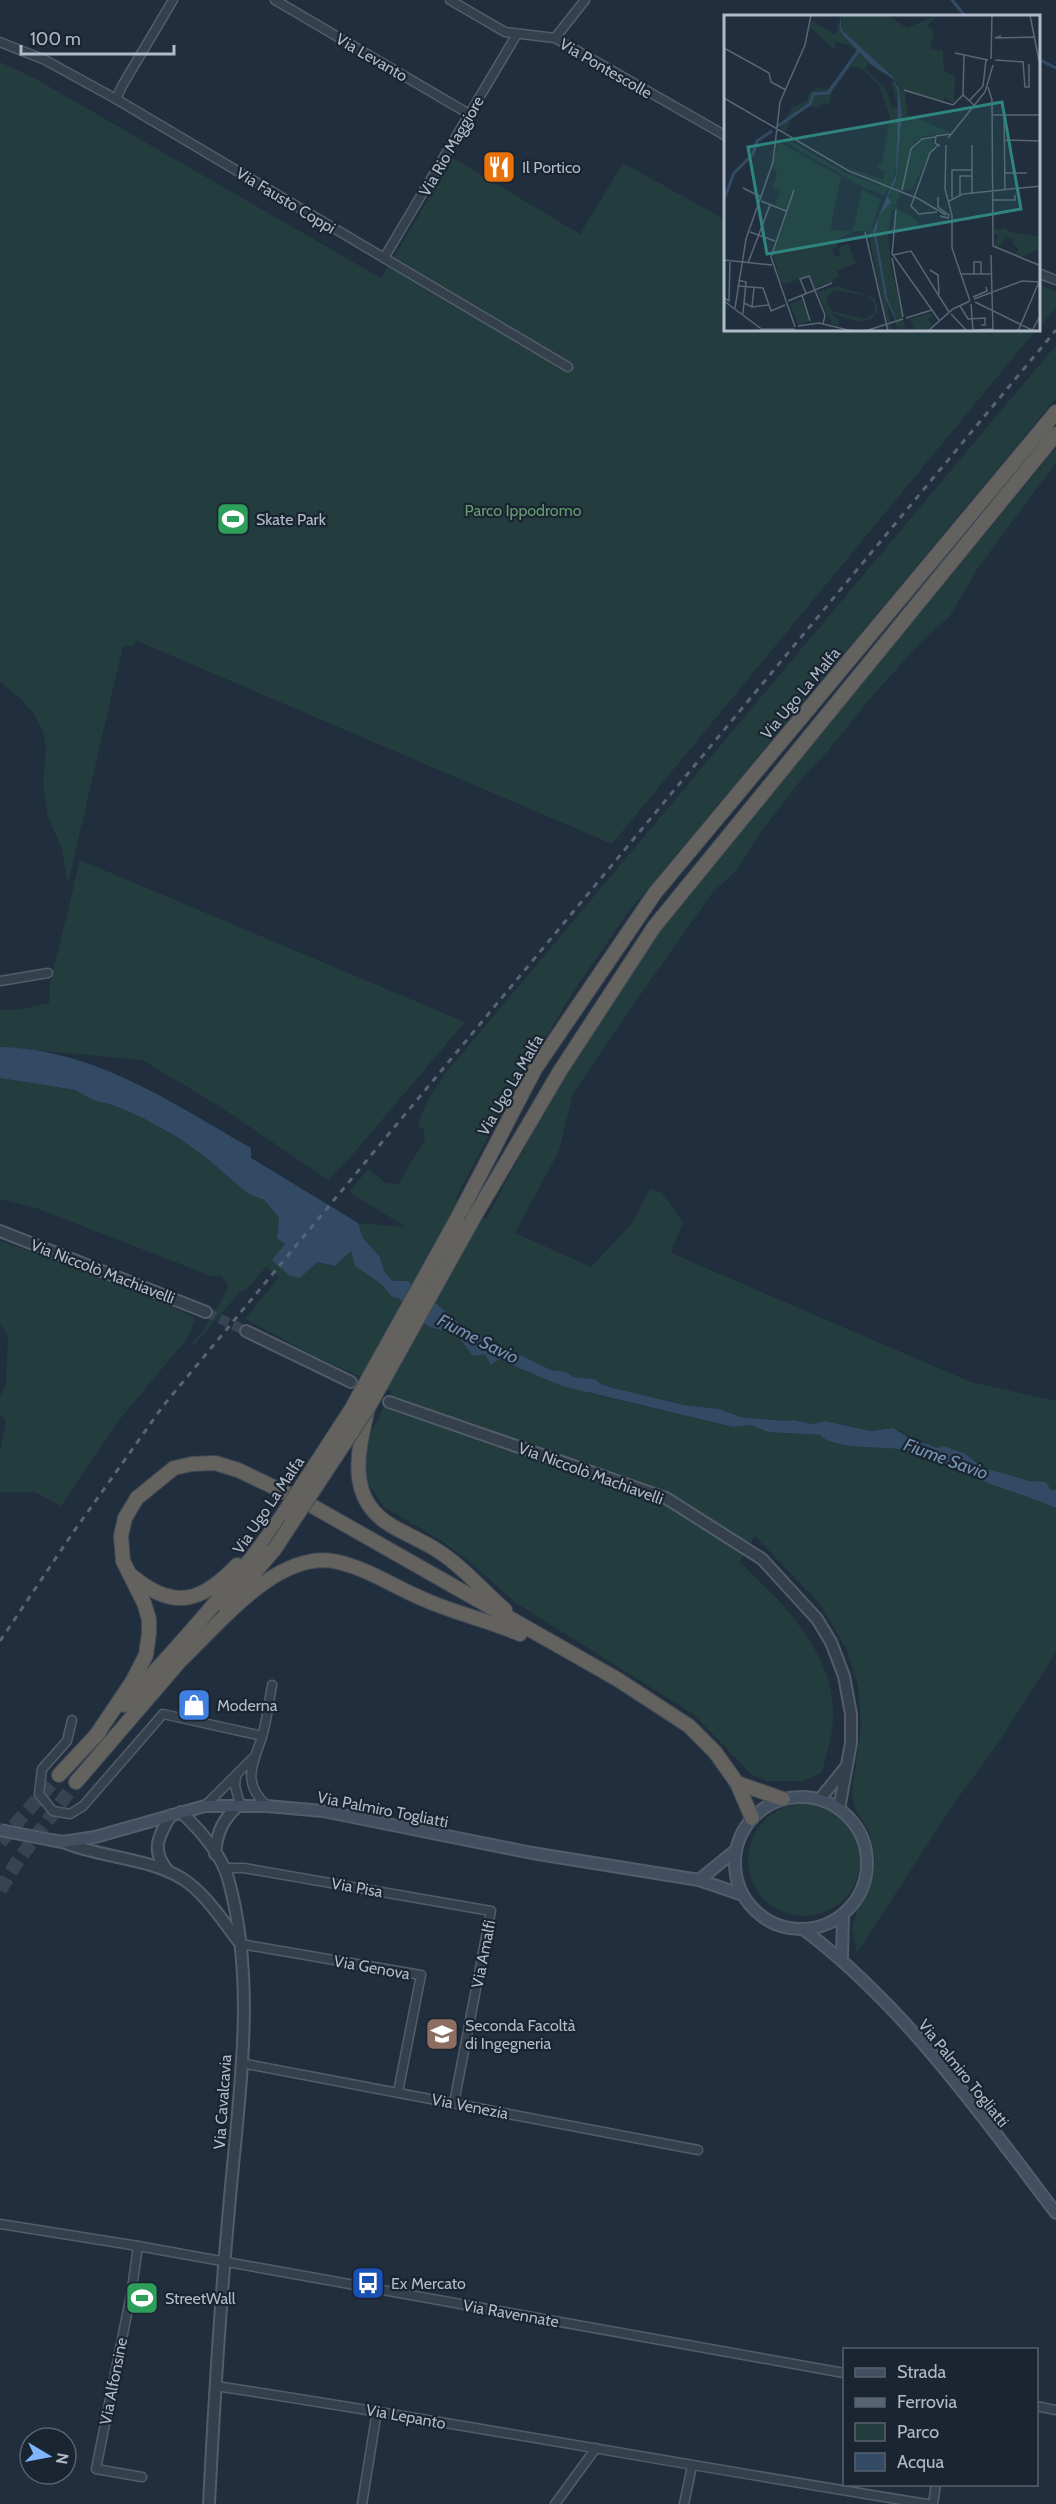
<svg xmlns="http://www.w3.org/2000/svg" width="1056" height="2504" viewBox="0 0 1056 2504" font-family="Cabin,sans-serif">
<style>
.green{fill:#233c3e}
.water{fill:#334a65}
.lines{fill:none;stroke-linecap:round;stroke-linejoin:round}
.stream{stroke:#334a65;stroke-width:3}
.tertiary-tunnel{stroke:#364352;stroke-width:10;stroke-dasharray:10 5;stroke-linecap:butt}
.trunk-tunnel{stroke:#364352;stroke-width:14;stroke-dasharray:14 7;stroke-linecap:butt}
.minor-casing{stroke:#535d6a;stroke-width:11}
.tertiary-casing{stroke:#535d6a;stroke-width:14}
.secondary-casing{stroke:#535d6a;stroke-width:14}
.trunk-casing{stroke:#404a57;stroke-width:16}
.minor{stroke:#35404d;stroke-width:8}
.tertiary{stroke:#35404d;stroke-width:10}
.secondary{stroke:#424f60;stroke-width:10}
.trunk{stroke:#63625f;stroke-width:14}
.rail{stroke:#566474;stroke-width:3;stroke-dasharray:6 6;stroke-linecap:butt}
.secondary-bridge-casing{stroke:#535d6a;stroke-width:14;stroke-linecap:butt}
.trunk-bridge-casing{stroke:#404a57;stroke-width:16;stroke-linecap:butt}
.secondary-bridge{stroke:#424f60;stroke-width:10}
.trunk-bridge{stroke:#63625f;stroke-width:14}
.labels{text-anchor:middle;stroke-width:4.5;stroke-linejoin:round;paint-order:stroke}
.street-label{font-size:16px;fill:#b0bac8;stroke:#1a2531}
.poi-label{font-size:16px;fill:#b0bac8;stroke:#1a2531;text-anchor:start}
.park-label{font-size:16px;fill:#659b70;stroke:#1a2531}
.water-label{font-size:18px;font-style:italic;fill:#7592b2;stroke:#1a2531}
.inset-river{fill:none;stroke:#334a65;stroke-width:3}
.inset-road{fill:none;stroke:#5a6675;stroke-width:1.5}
.view{fill:#2f8480;fill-opacity:0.15;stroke:#2f8480;stroke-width:3}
.inset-edge{fill:none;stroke:#b0bac8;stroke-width:3}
</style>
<rect width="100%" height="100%" fill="#212e3d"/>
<g class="green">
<path d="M0,62L36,79L381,278L453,158L580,234L623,163L726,220V330H1036L612,844L137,641L132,647L123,646L68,884L62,849L48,817L45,800L43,783L46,750L43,731L33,713L21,699L0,682Z"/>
<path d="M1040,285L1056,291V309L1040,326Z"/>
<path d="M1056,345V398L626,915L574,991L510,1096L456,1198L486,1219L559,1084L656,933L1056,448V463L978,568L950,616L922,641L874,694L827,752L804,776L760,833L737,870L713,892L631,1008L573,1094L559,1151L515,1233L591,1267L633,1222L650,1189L661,1192L683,1222L671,1253L971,1382L1056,1401V1490H1051L1046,1482C1037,1483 989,1471 983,1466C970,1458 954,1443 937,1448L928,1444L916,1442L908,1435L893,1428L871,1431L825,1421L812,1424L793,1420L784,1421L740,1417L720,1409L684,1405L613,1388L601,1384L595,1379L574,1377L566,1372L551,1370L491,1343L464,1327L442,1309L393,1281L385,1273L380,1257L363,1238L358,1223L406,1227L349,1192L368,1169L386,1183L398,1184L425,1140L424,1129L417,1127L427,1101L445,1074Z"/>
<path d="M80,860L465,1022L354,1153L328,1180L219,1106L142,1060L0,1047V1010L22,1009L49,1003L50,984Z"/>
<path d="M0,1078L75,1090L95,1101L113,1105L143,1118L179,1138L209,1160L247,1193L264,1200L279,1218L277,1238L285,1244L272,1260L300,1278L317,1262L335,1266L351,1251L355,1266L381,1284L392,1296L398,1298L429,1327L456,1334L473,1356L485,1354L592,1394L733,1427L751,1425L768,1432L820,1435L841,1444L905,1450L1003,1489L1036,1498L1056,1508V1652L997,1745L955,1802L857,1953L852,1929L857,1910L869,1888L875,1860L870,1834L854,1807L852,1791L861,1728L858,1685L846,1648L819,1603L755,1536L739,1562C782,1601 836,1655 833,1718C833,1736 826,1755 822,1772L804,1781H767L752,1775L693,1714L516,1603L471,1563L442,1541L384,1507L365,1479L366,1448L371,1432L392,1391L314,1356L245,1319L279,1277L266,1267L245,1291L240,1292L194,1345L192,1343L201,1334L228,1289V1285L221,1276H211L36,1208L0,1199Z"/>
<path d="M0,1241C66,1263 132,1286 195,1318L189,1336L119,1420L61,1506L35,1492H0V1451L6,1421L0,1414V1397L6,1384L8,1336L0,1324Z"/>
<circle cx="804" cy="1860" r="56"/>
</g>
<path class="water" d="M0,1047C95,1049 172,1103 251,1148V1158L358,1223L363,1238L380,1257L385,1273L393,1281H408L464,1327L500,1348L512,1351L551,1370L566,1372L574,1377L595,1379L601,1384L613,1388L684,1405L720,1409L740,1417L784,1421L793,1420L812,1424L825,1421L871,1431L893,1428L916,1442L928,1444L937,1448L944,1446L964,1453L984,1468L1030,1481L1046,1482L1051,1490H1056V1508C1039,1500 1022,1495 1004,1489C972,1478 938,1457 905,1450C886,1446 832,1450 820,1435L768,1432L751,1425L733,1427L562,1386L498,1359L491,1365L485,1354L473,1356L456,1334L429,1327L398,1298L392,1297L381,1284L355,1266L351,1251L335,1266L317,1262L300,1278L290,1276L272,1260L285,1244L277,1238L279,1218L264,1200L247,1193L209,1160L179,1138L143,1118L113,1105L95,1101L75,1090L0,1078Z"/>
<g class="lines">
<g class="stream">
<path d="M952,0L965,16"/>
<path d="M1040,60L1056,68"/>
</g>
<path class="tertiary-tunnel" d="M206,1312L246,1331"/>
<g class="trunk-tunnel">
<path d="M0,1842L59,1775"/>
<path d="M0,1890L17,1862L76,1782"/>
</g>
<defs>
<g id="minor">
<path d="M275,0L469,114"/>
<path d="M450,0L505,32L555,38L726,136"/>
<path d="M555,38L585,0"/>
<path d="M0,42L45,60L116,99L568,367"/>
<path d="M116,99L122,86L173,0"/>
<path d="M384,258L517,34"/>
<path d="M1040,274L1056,280"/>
<path d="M0,981L48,973"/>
<path d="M72,1720L67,1741L42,1769L39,1794L53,1811L70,1814L83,1806L163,1714L262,1736"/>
<path d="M236,1776L235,1786L240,1804"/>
<path d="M205,1806L252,1759"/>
<path d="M267,1806C241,1782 253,1764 262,1737C267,1720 269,1702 272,1685"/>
<path d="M223,1868H244L491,1911L454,2103"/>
<path d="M241,1944L421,1975L398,2092"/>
<path d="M241,2063L698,2150"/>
<path d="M0,2224L138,2246L844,2373"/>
<path d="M138,2246L132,2289L96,2469L142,2477"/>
<path d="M216,2386C453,2422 690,2466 927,2504"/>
<path d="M1036,2406L1056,2410"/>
<path d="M362,2504L377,2411"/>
<path d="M555,2504L596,2448"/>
<path d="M684,2504L692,2466"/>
<path d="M933,2504L936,2484"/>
</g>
<g id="tertiary">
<path d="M0,1231L206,1312"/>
<path d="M246,1331L351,1382"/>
<path d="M389,1402L666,1498L762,1559L817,1619L831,1642L844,1676L851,1714V1743L839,1809"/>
<path d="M820,1799L846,1767"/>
<path d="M181,1812C199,1829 221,1854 228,1878C258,1985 238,2100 229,2209C220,2307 214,2406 209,2504"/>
<path d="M63,1842C101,1858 147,1857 183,1879C206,1894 222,1920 239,1942"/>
<path d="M215,1854C217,1831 223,1819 240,1804"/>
<path d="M169,1872C150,1851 158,1837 171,1815"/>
</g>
<g id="secondary">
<circle cx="801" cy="1863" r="66"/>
<path d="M51,1840L63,1842L95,1837L205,1806H267L323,1811L532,1853L699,1880L743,1895"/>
<path d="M699,1880L736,1850"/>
<path d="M803,1929C904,2005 980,2113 1056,2213"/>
<path d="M842,1958L843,1914"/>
</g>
<g id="trunk">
<path d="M457,1219L535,1069L655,893L1056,412"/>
<path d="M473,1219L560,1071L654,927L1056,434"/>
<path d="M368,1408C358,1451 345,1499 392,1526C409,1536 428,1543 444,1555C466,1570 484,1592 505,1610"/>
<path d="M132,1576C174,1611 202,1602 237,1565"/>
<path d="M225,1607L274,1550"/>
<path d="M182,1659C220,1623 279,1548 338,1562C368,1569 393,1586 421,1598C453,1613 488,1620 520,1634"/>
<path d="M124,1705C181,1643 237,1582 284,1513"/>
<path d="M95,1737L132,1682L146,1655L149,1633V1619L144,1603L123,1561L121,1536L125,1518L137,1498L174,1468L192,1464L215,1463L238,1470L307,1503L617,1679L689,1726L715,1752L737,1783L752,1818"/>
<path d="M59,1775L99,1732"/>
<path d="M76,1782L186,1654"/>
<path d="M737,1783L783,1799"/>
</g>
</defs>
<use href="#minor" class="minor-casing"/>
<use href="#tertiary" class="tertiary-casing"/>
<use href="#secondary" class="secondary-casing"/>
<use href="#trunk" class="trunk-casing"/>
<use href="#minor" class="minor"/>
<use href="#tertiary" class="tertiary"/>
<use href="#secondary" class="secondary"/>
<use href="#trunk" class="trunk"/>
<path class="rail" d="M0,1641L72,1534L163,1406L1056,330"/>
<defs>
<path id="secondary-bridge" d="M0,1830L51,1840"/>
<g id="trunk-bridge">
<path d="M284,1513L352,1408L457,1219"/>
<path d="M274,1550L369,1406L473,1219"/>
</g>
</defs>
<use href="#secondary-bridge" class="secondary-bridge-casing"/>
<use href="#trunk-bridge" class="trunk-bridge-casing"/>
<use href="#secondary-bridge" class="secondary-bridge"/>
<use href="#trunk-bridge" class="trunk-bridge"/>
</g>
<defs>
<symbol id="restaurant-square" viewBox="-11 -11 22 22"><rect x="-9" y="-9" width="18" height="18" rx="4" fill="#e8710a" stroke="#1a2531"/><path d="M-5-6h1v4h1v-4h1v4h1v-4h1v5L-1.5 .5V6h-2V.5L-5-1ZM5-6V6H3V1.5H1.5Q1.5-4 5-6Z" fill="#fff"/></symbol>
<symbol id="stadium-square" viewBox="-11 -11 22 22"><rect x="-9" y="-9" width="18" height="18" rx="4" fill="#2e9e5b" stroke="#1a2531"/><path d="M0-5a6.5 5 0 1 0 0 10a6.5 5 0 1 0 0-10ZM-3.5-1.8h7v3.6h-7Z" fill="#fff"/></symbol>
<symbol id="shop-square" viewBox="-11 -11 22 22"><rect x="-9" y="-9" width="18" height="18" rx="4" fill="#3f7fe0" stroke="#1a2531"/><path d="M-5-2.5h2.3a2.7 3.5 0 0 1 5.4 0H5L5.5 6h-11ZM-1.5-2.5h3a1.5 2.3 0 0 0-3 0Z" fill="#fff"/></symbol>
<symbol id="university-square" viewBox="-11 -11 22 22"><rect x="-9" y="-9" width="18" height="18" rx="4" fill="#8d6e63" stroke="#1a2531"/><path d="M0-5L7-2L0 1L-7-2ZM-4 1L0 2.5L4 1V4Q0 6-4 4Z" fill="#fff"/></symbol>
<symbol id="bus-square" viewBox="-11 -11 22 22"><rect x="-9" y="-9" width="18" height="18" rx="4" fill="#1a4fb4" stroke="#1a2531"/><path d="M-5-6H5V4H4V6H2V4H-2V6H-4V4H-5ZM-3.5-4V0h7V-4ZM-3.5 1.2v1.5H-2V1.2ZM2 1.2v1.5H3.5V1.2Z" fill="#fff"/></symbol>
</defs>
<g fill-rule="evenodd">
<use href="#restaurant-square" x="480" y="148" width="38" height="38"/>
<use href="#stadium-square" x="214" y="500" width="38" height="38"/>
<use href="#shop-square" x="175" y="1686" width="38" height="38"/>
<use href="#university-square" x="423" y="2015" width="38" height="38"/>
<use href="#bus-square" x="349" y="2264" width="38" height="38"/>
<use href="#stadium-square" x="123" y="2279" width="38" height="38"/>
</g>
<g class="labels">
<g class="street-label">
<text transform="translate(372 57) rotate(30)" y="6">Via Levanto</text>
<text transform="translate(606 68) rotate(30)" y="6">Via Pontescolle</text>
<text transform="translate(451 146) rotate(-60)" y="6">Via Rio Maggiore</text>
<text transform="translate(286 200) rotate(31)" y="6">Via Fausto Coppi</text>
<text transform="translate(800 693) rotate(-50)" y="6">Via Ugo La Malfa</text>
<text transform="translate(510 1085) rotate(-60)" y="6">Via Ugo La Malfa</text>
<text transform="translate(103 1271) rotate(21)" y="6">Via Niccolò Machiavelli</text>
<text transform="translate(591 1473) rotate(20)" y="6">Via Niccolò Machiavelli</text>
<text transform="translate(268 1505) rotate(-56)" y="6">Via Ugo La Malfa</text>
<text transform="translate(383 1809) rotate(11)" y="6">Via Palmiro Togliatti</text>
<text transform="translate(357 1887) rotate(10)" y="6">Via Pisa</text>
<text transform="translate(483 1954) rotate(-79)" y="6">Via Amalfi</text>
<text transform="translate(372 1967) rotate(10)" y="6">Via Genova</text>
<text transform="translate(964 2073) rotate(51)" y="6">Via Palmiro Togliatti</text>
<text transform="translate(222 2102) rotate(-86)" y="6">Via Cavalcavia</text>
<text transform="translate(470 2106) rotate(11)" y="6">Via Venezia</text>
<text transform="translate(511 2313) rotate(10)" y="6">Via Ravennate</text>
<text transform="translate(113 2381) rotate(-79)" y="6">Via Alfonsine</text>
<text transform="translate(406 2416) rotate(10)" y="6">Via Lepanto</text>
</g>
<g class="poi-label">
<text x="522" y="173">Il Portico</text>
<text x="256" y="525">Skate Park</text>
<text x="217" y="1711">Moderna</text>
<text x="465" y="2031">Seconda Facoltà<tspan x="465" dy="18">di Ingegneria</tspan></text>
<text x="391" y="2289">Ex Mercato</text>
<text x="165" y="2304">StreetWall</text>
</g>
<g class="park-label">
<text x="523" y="516">Parco Ippodromo</text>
</g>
<g class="water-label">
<text transform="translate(478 1339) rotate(27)" y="6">Fiume Savio</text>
<text transform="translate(946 1459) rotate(20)" y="6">Fiume Savio</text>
</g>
</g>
<g transform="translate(724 15)">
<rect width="316" height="316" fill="#212e3d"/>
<path d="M114,0L115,13L119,19L173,71L176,97L172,123L174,136L178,97L173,68L117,14L118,0H163L183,13L214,0L203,11L210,16L206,33L219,36L220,56L231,61L230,89L221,82L220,87L181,77L184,100L226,117L198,122L191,127L188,136L198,125L208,124L210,130L189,173L177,175L172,191L167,189L194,206V213L169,217L168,225L170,209L173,196H175L168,194L164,217L167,252L182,316L173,311L164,285L152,219L155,201L171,166L174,139L169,168L158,182L156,178L144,175L59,126L61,123L124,159L156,171L158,169L143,163L121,151L159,165L161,157L152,151L158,148L166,102L155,71L140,55L127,51L108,78L104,91L99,88L95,93L86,91L68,103L61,119L55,116L68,93L84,85V80L66,69L84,79L93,73L104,74L129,43L132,35L125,30L112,27L111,35L86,13L87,5L110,19L113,17ZM144,48L166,64L174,92L168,93L162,74L142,54ZM54,126L117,162L106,215L129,216L138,174L157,185L148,211L168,316H164L144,216H132L113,224V232L109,234L111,242L117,240L114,233L124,229L132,248L113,256L115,262L107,267L91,273L85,260L62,269L56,266L49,240L64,196L51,190L56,176L48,173L53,158L48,151ZM281,213L285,217L316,221V234L298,242L291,239L295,233L289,230L290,224L282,222L274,233L270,231L274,220H270V214ZM113,271L151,283L154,294L149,303L137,307L105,298L115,304L114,311L108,309L93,277ZM109,275L143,281L151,289L150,298L140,304L108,296L102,286ZM78,284L85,306L74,310L66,289ZM207,298L209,301L204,304L208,309L202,316H191L186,304Z" fill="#233c3e" fill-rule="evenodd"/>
<path d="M117,0V14L169,62L175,75L178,99L172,165L164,181L167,187L155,201L152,218L164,285L176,316L161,283L149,215L172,159L174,78L169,64L147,49L119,20L115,13Z" fill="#334a65"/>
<path class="inset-river" d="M54,111L86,89L89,79L104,78L135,35M0,184L10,158L29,139L33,126L48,116"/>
<path class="inset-road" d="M306,0L317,56M277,21L271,23L311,22M0,33L45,58L47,67L62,75M231,38L264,45M240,41L239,80L250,90M267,44L268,0M271,45L300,47M299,47L301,72H305V49M264,72L268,85L269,231L317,251M180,75L229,90L239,80M0,83L125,156L195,184L222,200M245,86L259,71L262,45M268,100H317M280,100L281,175M224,123L261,77L269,50M281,125L317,126M222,130L221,174L228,200V233L246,286M216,131L211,128L212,121L226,119M281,158H303M19,173L37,182M178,175L187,134L198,124L211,122M248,178V130M236,180V161H248M214,182V192L225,200L224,203L216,201M228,183V155H248M268,185H291V180M37,186L62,196M225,186L239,179L317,171M213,197L195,199L187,191L206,138L214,130M26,217L51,226M141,217L164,316M168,240L172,195M267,240L269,316M168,243L179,302M0,245L48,250M24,248L46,190M206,255L214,260L215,279M237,259H268M250,259V247H257V259M14,265L22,267L19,299M13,271L39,273L47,296L61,290M82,278L76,264L85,261L101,300L99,309M78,280L86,306M249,282L263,276L262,272M0,283L5,286L6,245M250,284L298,266L317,267M0,286L40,316M64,286L108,268M251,287L310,316M20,288L28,292L44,290M247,289L249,316M64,291L71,312M236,291L244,304L261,303V310H257M28,292L30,273M64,292L47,242L70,175M11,293L22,224L49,147L56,87L81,30L87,0M227,299L243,316M182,303L208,295M215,305L169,240L187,236L225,297M74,311L95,308L128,316M37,314H71M250,315L269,314M141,316L179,304M204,316L229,294L246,286M294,316L315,267M308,316L317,299"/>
<path class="view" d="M278,87L297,194L43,239L24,132Z"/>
<rect width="316" height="316" class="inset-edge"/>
</g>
<rect x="843" y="2348" width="195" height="138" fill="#1a2531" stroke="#56616d" stroke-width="1.5"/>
<rect x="855" y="2368" width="30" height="9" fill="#424f60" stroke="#56616d" stroke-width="1.5"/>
<text x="897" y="2378" font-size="18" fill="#b0bac8">Strada</text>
<rect x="855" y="2398" width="30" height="9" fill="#566474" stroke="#56616d" stroke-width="1.5"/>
<text x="897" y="2408" font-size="18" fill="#b0bac8">Ferrovia</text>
<rect x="855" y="2423" width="30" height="18" fill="#233c3e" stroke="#56616d" stroke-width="1.5"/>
<text x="897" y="2438" font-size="18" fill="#b0bac8">Parco</text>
<rect x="855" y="2453" width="30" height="18" fill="#334a65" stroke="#56616d" stroke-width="1.5"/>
<text x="897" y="2468" font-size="18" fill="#b0bac8">Acqua</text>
<g transform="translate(48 2456) rotate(100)"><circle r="28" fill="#1a2531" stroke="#56616d" stroke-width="1.5"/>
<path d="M0-4.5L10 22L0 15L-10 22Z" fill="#7fb5ff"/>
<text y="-9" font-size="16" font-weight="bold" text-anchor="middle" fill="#b0bac8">N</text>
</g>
<path d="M21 45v9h153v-9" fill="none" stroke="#b0bac8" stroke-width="3"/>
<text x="30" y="45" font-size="18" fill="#b0bac8" stroke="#1a2531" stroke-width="4.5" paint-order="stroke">100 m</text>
</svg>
